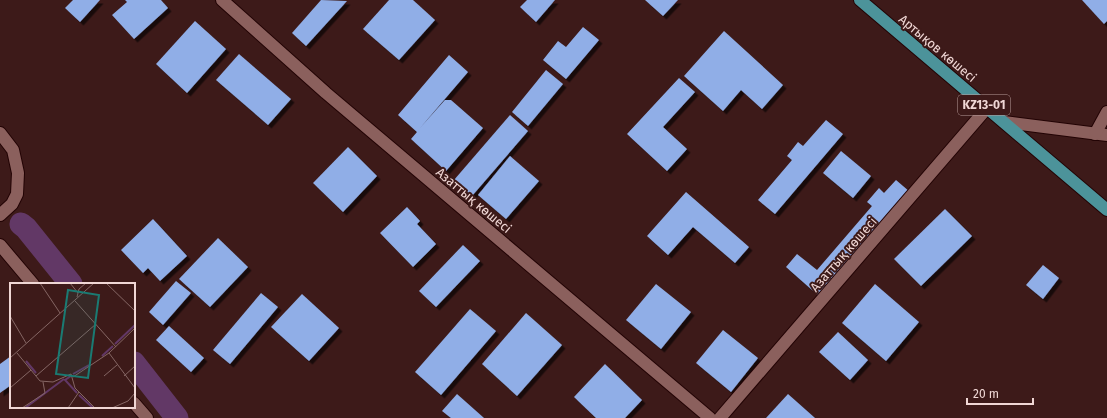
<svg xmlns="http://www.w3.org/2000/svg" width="1107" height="418" viewBox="0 0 1107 418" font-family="'Fira Sans',sans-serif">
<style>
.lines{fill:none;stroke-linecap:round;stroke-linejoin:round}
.canal{stroke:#623866;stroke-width:23}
.building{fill:#90aee7;filter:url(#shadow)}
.service-casing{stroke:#220304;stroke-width:14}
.minor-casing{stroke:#220304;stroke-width:14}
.trunk-casing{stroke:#220304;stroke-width:14}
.service{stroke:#8b605d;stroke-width:12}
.minor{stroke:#8b605d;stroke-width:12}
.trunk{stroke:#4c939a;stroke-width:12}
.labels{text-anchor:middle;stroke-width:4;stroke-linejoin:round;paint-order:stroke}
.shield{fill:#3d1a19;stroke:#ba9e9d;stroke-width:1}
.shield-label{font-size:12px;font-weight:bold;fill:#f0d7d5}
.street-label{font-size:13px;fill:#f0d7d5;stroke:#3d1a19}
.inset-river{fill:none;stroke:#623866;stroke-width:2}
.inset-road{fill:none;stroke:#856664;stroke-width:1}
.view{fill:#1a7b73;fill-opacity:0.15;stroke:#1a7b73;stroke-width:2}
.inset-edge{fill:none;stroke:#f0d7d5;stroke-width:2}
</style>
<defs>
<filter id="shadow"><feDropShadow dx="3.5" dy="3.5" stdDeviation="0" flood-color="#0009"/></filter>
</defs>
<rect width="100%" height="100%" fill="#3d1a19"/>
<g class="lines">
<g class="canal">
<path d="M21,224L26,228L71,284"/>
<path d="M134,363L177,418"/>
</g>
</g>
<g class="building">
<path d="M73,0H100L80,22L65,8Z"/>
<path d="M125,0H161L168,8L134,39L112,15L127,2Z"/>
<path d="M321,0L347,1L306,46L292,33Z"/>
<path d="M389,0H413L435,20L399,60L363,29Z"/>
<path d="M527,0H555L536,22L520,7Z"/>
<path d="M645,0H678L663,16Z"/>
<path d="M1082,0H1107V21L1104,24Z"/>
<path d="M195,21L226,49L187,93L156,64Z"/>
<path d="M583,27L599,40L566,79L543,60L558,41L566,47Z"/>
<path d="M724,31L783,85L762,109L741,90L723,111L684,76Z"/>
<path d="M239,54L291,99L268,125L216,80Z"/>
<path d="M449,55L468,72L420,128L445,100H451L483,128L446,171L411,139L417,132L398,115Z"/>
<path d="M546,70L563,84L528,126L512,112Z"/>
<path d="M679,78L695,92L663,127L687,149L667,171L627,134Z"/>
<path d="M510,115L528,131L472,196L454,180Z"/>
<path d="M826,120L843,134L775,214L758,200L792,160L787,156L798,142L803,146Z"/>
<path d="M348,147L377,176L343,212L313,183Z"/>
<path d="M841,151L871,176L853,198L823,173Z"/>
<path d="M510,156L539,181L506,219L478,195Z"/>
<path d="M896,180L910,192L820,297L786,267L797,254L817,270L872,206L867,202L879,188L884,193Z"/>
<path d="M686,192L749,247L735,263L693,227L668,255L647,236Z"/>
<path d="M407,207L420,221L417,224L436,244L413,267L380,233Z"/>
<path d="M945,209L972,236L921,286L894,259Z"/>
<path d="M153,219L187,256L160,281L148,268L143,273L121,250Z"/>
<path d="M218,238L248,267L210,307L179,279Z"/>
<path d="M463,245L480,261L436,307L419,291Z"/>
<path d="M1043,265L1059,278L1043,299L1026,285Z"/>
<path d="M176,281L191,293L163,325L149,312Z"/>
<path d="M656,284L691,312L661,349L626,320Z"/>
<path d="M875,284L919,322L886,361L842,323Z"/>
<path d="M261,293L278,307L230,364L213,350Z"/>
<path d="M302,294L339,328L309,361L271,327Z"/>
<path d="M470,309L496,331L441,395L415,372Z"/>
<path d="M526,313L562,345L517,396L482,364Z"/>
<path d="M169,326L204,358L191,372L156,340Z"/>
<path d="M723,330L758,358L731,392L696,363Z"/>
<path d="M838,332L868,360L850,380L819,352Z"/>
<path d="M11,356V385L0,393V364Z"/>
<path d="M605,364L642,400L625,418H596L574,397Z"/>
<path d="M457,394L484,418H451L442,411Z"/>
<path d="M788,394L815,418H766Z"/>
</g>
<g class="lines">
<defs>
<path id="service" d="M1004,122L1107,135"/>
<g id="minor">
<path d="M222,0L326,93L710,418"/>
<path d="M0,133L13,150L18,173L17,194L12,204L0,215"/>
<path d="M1095,134L1107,112"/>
<path d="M0,245L33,284"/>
<path d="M134,403L147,418"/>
<path d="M720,418L987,108"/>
</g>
<path id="trunk" d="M860,0L1107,210"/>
</defs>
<use href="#service" class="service-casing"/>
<use href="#minor" class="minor-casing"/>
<use href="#trunk" class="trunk-casing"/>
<use href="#service" class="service"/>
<use href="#minor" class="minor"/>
<use href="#trunk" class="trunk"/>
</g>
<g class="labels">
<rect class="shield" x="958" y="95" width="52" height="20" rx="3"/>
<g class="shield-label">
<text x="984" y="109">KZ13-01</text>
</g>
<g class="street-label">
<text transform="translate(938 48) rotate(40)" y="5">Артықов көшесі</text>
<text transform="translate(474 200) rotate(40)" y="5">Азаттық көшесі</text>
<text transform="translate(843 254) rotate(-49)" y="5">Азаттық көшесі</text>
</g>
</g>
<g transform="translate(10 283)">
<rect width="125" height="125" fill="#3d1a19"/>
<path class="inset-river" d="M105,61L125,42M92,73L103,63M16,78L26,90M63,91L79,82M61,93L55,97L67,110M69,112L83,125M15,125L54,96"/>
<path class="inset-road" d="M30,0L50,30M60,0L68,10M96,0L125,28M67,14L69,6L76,0M65,18L106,64M0,33L16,60M7,70L30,98L43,99L61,91L65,105L85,125M99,70L125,105M0,75L84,0M26,93L86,41M94,93L107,82M114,93L125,83M63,94L99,70L125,45M0,105L21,87M12,125L35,110L33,99M58,125L69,109M102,125L118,118L125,110"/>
<path class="view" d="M58,7L89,12L78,95L46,91Z"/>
<rect width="125" height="125" class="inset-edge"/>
</g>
<path d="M967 398v6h66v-6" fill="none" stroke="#f0d7d5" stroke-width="2"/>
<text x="973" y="398" font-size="12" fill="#f0d7d5" stroke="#3d1a19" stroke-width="3" paint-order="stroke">20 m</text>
</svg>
